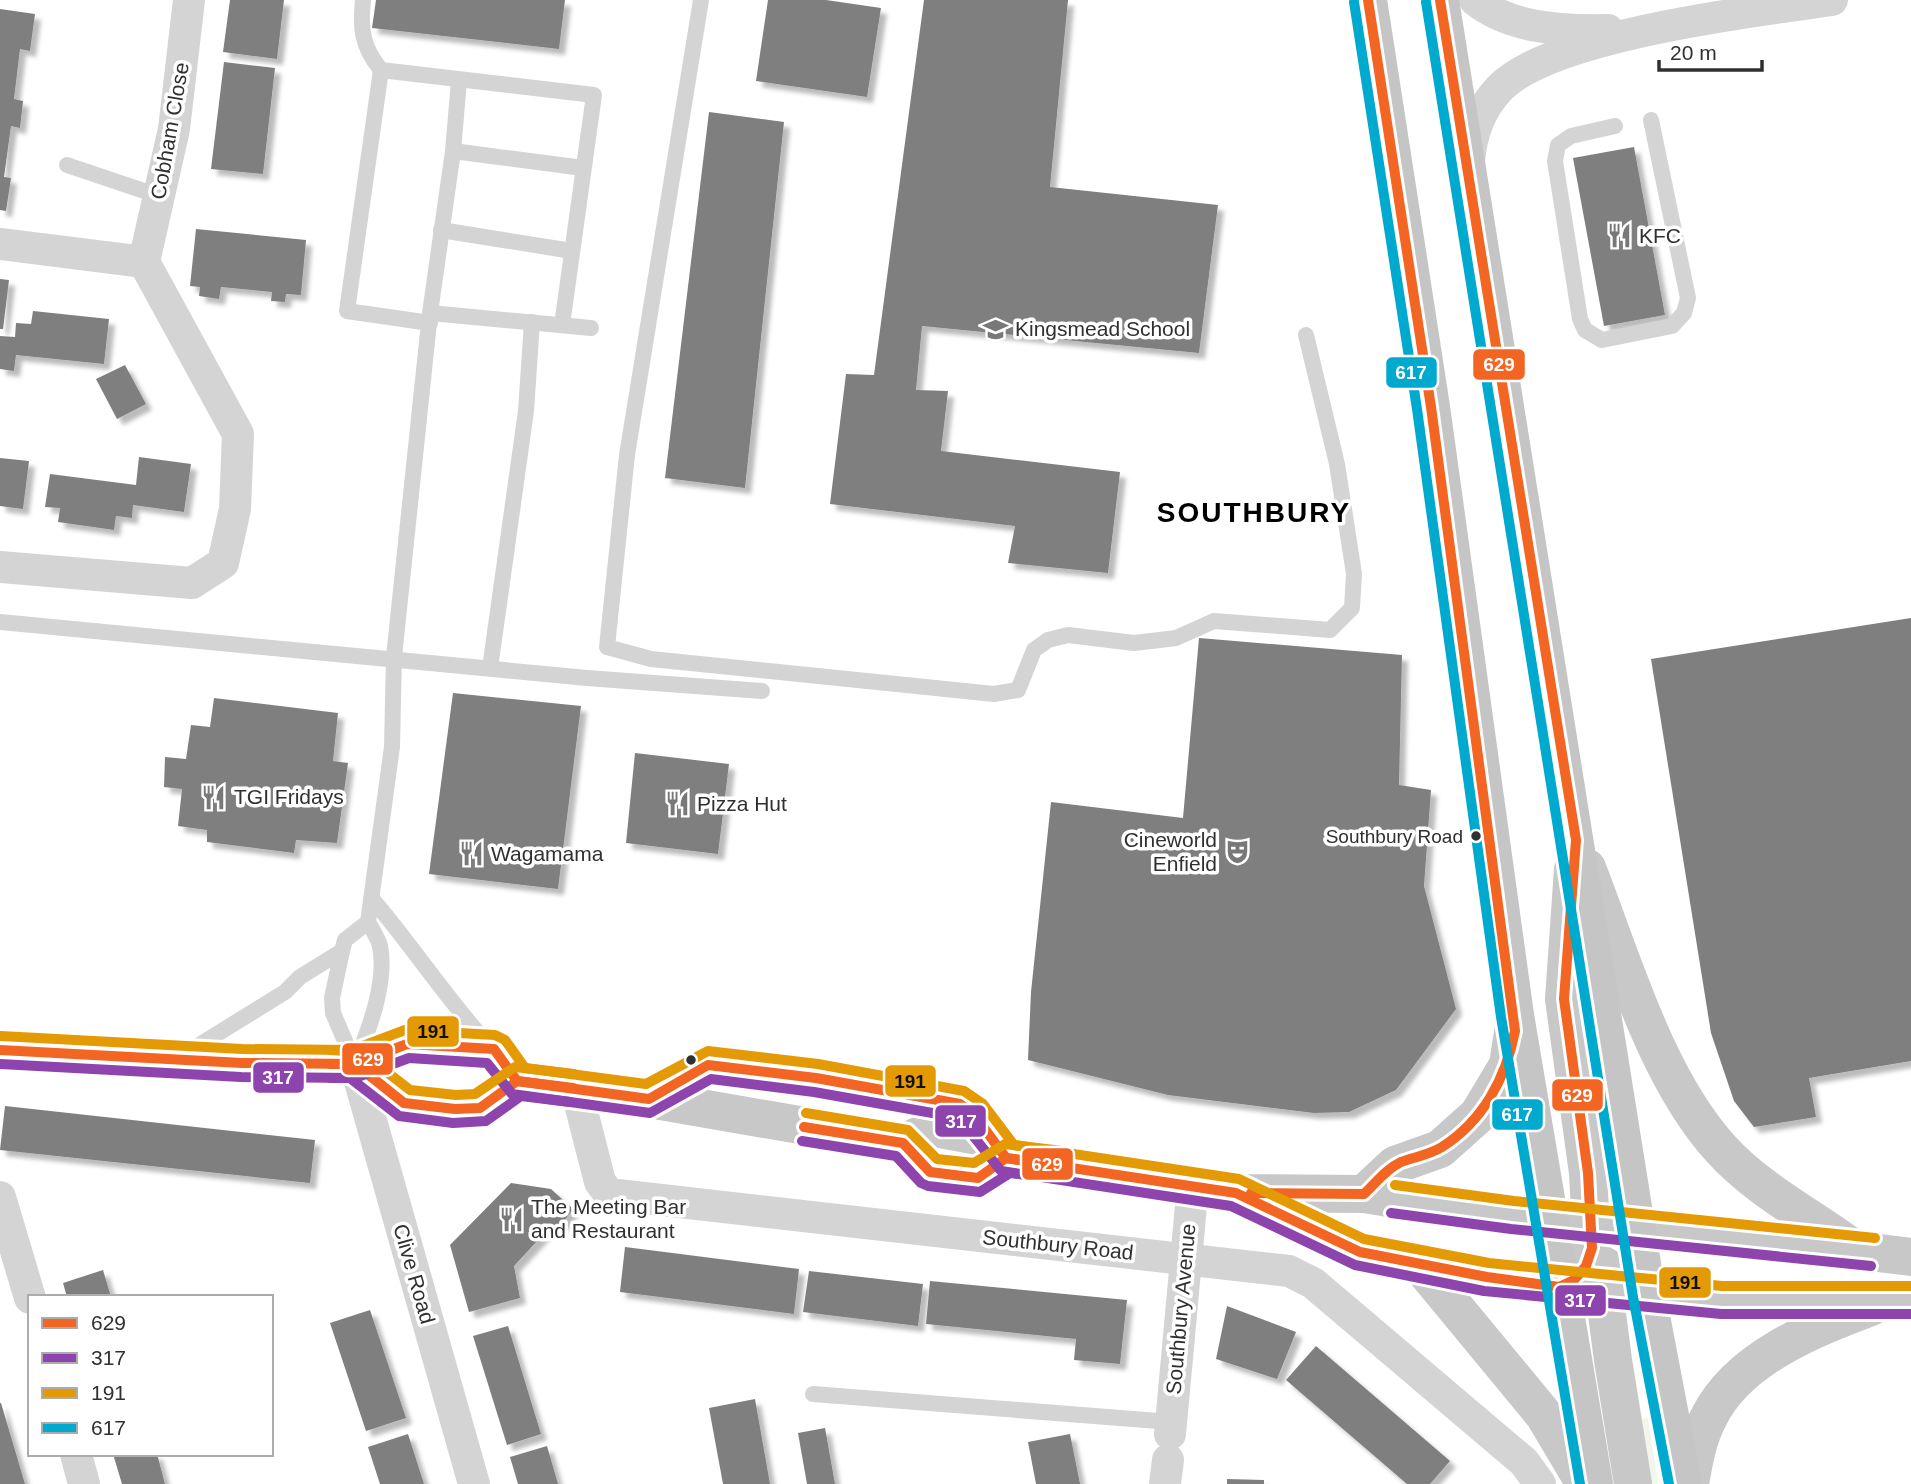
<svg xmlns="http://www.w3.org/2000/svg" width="1911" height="1484" viewBox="0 0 1911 1484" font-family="Helvetica,sans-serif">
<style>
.green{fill:#f2f6ec}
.building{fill:#7f7f7f;filter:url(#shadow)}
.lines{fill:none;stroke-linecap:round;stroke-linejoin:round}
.service{stroke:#d4d4d4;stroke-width:16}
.minor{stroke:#d4d4d4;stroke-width:32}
.primary{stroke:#c8c8c8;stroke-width:38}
.trunk{stroke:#c5c5c5;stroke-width:38}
.bus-1-casing{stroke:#fff;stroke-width:16}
.bus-2-casing{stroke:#fff;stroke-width:16}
.bus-3-casing{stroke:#fff;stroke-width:16}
.bus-4-casing{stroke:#fff;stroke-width:16}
.bus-1{stroke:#f26522;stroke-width:10}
.bus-2{stroke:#8e44ad;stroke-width:10}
.bus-3{stroke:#e39a05;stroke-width:10}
.bus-4{stroke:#00a9ce;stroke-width:10}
.bus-dot{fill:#303030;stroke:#fff;stroke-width:2.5}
.labels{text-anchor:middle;stroke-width:7;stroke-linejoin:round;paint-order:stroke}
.bus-label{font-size:19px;fill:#303030;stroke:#fff;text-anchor:end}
.street-label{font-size:21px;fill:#303030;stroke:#fff}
.poi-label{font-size:21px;fill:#303030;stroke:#fff;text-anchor:start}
.district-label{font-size:28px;font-weight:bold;letter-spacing:2px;fill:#000;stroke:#fff}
.line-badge{stroke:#fff;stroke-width:2.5}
.badge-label{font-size:19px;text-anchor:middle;font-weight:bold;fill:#fff}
.pale-badge-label{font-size:19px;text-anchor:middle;font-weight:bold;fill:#111}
</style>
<defs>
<filter id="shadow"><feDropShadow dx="6" dy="6" stdDeviation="2" flood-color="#0004"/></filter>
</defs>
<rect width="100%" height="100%" fill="#fff"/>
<path class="green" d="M1648,1418L1658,1484H1642L1632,1420Z"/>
<g class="building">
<path d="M230,0H284L277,59L223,52Z"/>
<path d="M376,0H565L559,49L372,28Z"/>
<path d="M768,0H826L881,8L867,97L756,81Z"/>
<path d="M924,0H1068L1050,187L1218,205L1199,353L922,326L916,390L948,391L941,451L1120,472L1108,573L1008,563L1015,526L830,504L846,374L874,375Z"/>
<path d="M0,9L35,14L30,51L20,49L14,99L23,101L20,128L11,126L4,177L11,178L6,211L0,210Z"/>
<path d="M224,62L275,68L263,174L211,169Z"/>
<path d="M709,112L784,122L745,488L665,478Z"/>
<path d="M1634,147L1665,315L1604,326L1573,158Z"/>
<path d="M196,229L306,240L301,295L286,294L285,302L271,301L272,292L221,287L219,299L199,296L200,287L190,286Z"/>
<path d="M0,279L9,280L3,329H0Z"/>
<path d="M33,311L109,319L104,364L16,355L14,371L0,369V336L15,337L16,323L31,324Z"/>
<path d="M125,365L146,404L117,419L96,379Z"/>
<path d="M139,457L191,464L184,512L133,505L132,518L116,516L114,530L58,522L60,508L45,507L50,474L136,485Z"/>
<path d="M0,458L29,461L23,509L0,506Z"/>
<path d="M1911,618V1061L1809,1078L1816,1117L1754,1127L1734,1101L1711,1033L1651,659Z"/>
<path d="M1199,638L1402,655L1399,785L1431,790L1424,886L1456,1009L1396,1090L1349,1112L1314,1113L1168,1095L1028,1060L1031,992L1051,802L1183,818Z"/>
<path d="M453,693L581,706L558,889L429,874Z"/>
<path d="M214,698L338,713L333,761L348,763L337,843L296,840L294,853L207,842V830L178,826L182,789L164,787L165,757L186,759L191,725L210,727Z"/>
<path d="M635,753L729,764L718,854L626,843Z"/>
<path d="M5,1106L315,1140L310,1183L0,1150Z"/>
<path d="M511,1183L551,1189L573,1209L556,1232L550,1227L514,1266L520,1298L469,1312L450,1245Z"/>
<path d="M625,1247L799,1269L794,1314L620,1292Z"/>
<path d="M103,1270L111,1297H67L63,1283Z"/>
<path d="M809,1271L923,1284L918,1326L803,1312Z"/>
<path d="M930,1281L1127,1300L1120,1364L1074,1360L1076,1339L926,1324Z"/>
<path d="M1227,1306L1296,1332L1277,1379L1216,1359Z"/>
<path d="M370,1310L406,1418L366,1431L330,1323Z"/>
<path d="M508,1326L541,1434L507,1445L473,1336Z"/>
<path d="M1316,1346L1450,1461L1430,1484H1407L1286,1380Z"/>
<path d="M755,1399L770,1484H723L709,1408Z"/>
<path d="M0,1403H1L25,1484H0Z"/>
<path d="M825,1428L835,1484H807L798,1433Z"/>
<path d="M408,1434L424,1484H380L368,1447Z"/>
<path d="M1070,1434L1080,1484H1036L1028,1442Z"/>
<path d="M547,1446L558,1484H518L510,1457Z"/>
<path d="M113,1454H157L165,1484H122Z"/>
<path d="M1227,1479L1264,1480V1484H1227Z"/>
</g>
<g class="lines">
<g class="service">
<path d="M363,0C360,29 362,47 381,70L594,95L562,325"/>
<path d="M701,0L627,455L607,647L651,659L994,694L1018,690L1034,650L1048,640L1068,635L1134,643L1176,638L1214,621L1330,630L1352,608L1354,574L1337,464L1306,335"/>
<path d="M381,70L347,311L430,323"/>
<path d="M1615,126L1571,136L1558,145L1555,161L1580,319L1585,330L1602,340L1672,326L1684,313L1688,298L1651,120"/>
<path d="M453,151L583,168"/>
<path d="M67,165L159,196"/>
<path d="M441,230L572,251"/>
<path d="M430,313L591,328"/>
<path d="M0,622L587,678L762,691"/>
<path d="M490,668L526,411L532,322"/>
<path d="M373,900C413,947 446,998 487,1043"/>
<path d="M342,951L332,998L333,1013L354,1062"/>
<path d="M188,1052L285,992L300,977L342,951L345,940L368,922"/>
<path d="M358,1057C370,1026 387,981 380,946C378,938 372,929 368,922L392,747L394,657L430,313L453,151L459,81"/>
<path d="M657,1094L708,1065L816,1078L960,1104L973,1113L989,1133"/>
<path d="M813,1394L1171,1422"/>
</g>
<g class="minor">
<path d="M1475,0C1510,29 1565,31 1608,30"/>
<path d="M1469,162C1471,135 1480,109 1499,89C1549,35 1756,11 1832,0"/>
<path d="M0,244L144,262L238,434L235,509L223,563L192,583L0,567"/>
<path d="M144,262L174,129L189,0"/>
<path d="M355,1064L474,1484"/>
<path d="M576,1088L600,1182L609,1194L1289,1271L1313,1283L1524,1462L1540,1484"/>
<path d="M0,1197L30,1298"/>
<path d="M1170,1434L1193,1184"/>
<path d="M76,1454L84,1484"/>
<path d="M1165,1484L1168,1460"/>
</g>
<g class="primary">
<path d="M1587,868C1622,958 1656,1078 1721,1149C1758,1190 1810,1216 1853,1248"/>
<path d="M0,1050L242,1063L355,1064L407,1044L494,1049L517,1081"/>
<path d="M355,1064L404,1103L480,1108L517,1081L649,1099L903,1143L935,1128L994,1139L1006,1158"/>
<path d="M903,1143L930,1172L978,1178L1006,1158L1193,1184L1236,1193L1364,1194L1506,1217L1737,1236L1911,1257"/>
<path d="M1364,1194L1395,1165L1440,1149L1478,1115L1508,1065L1515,1019"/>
<path d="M1247,1198L1360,1252L1487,1277L1647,1295L1722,1300H1911"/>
<path d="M1420,1265L1544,1415L1585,1484"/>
<path d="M1605,1266L1604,1291L1613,1360L1633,1484"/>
<path d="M1559,1287L1574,1280L1586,1266L1592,1248L1588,1173L1564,999L1573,869"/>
<path d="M1690,1484C1694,1461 1698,1437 1709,1417C1738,1358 1813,1329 1871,1307"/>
</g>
<g class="trunk">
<path d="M1368,0L1431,407L1515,1015L1594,1484"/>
<path d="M1440,0L1647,1295L1683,1484"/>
</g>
<defs>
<g id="bus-1">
<path d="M0,1050L242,1063L355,1064L407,1044L494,1049L517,1081L649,1099L708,1065L816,1078L960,1104L973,1113L1006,1158L1236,1193L1360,1252L1487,1277L1559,1287L1574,1280L1586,1266L1592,1248L1588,1173L1564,999L1576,840L1440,0"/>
<path d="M330,1064H355L404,1103L455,1109L480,1108L517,1081L573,1088"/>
<path d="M804,1127L903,1143L930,1172L978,1178L1006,1158L1057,1165"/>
<path d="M1251,1193L1364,1194C1376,1183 1386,1169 1401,1162C1414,1157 1429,1155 1442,1147C1483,1121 1506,1078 1515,1031L1431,407L1368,0"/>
</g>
<g id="bus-2">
<path d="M0,1064L241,1077L355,1078L409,1058L487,1063L512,1094L650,1113L711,1079L814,1092L955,1117L963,1123L1001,1171L1231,1206L1355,1265L1484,1291L1721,1314H1911"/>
<path d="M330,1078H350L399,1116L453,1123L486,1121L521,1096L570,1102"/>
<path d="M802,1141L896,1156L921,1183L928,1186L980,1192L1010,1173L1058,1179"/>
<path d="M1391,1213L1511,1229L1871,1266"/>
</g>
<g id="bus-3">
<path d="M1,1036L242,1049L352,1050L405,1030L495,1035L505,1040L525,1068L646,1084L708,1051L818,1064L964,1091L983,1104L1014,1145L1239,1179L1364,1239L1489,1263L1722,1286H1911"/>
<path d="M330,1050L361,1052L410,1090L456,1095L475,1094L515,1067L574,1074"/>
<path d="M806,1113L908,1130L937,1159L974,1163L1005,1144L1062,1151"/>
<path d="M1395,1185L1514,1201L1875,1238"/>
</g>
<g id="bus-4">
<path d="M1354,2L1417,409L1501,1017L1580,1484"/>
<path d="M1426,2L1633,1297L1669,1484"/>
</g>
</defs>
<use href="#bus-1" class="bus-1-casing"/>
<use href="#bus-2" class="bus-2-casing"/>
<use href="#bus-3" class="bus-3-casing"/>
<use href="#bus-4" class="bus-4-casing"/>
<use href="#bus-1" class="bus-1"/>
<use href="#bus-2" class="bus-2"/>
<use href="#bus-3" class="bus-3"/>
<use href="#bus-4" class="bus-4"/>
</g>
<defs>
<symbol id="restaurant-bare" viewBox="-9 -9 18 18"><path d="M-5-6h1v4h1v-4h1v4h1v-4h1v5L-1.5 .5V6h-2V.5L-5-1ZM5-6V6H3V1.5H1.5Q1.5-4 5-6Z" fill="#787878" stroke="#fff" stroke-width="2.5" paint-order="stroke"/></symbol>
<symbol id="school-bare" viewBox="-9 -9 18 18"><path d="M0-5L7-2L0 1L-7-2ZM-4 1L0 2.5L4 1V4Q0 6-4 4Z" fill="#787878" stroke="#fff" stroke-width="2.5" paint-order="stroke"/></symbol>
<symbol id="theatre-bare" viewBox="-9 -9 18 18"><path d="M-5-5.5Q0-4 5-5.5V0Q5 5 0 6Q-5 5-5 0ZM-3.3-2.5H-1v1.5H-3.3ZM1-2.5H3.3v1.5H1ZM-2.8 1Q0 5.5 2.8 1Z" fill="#787878" stroke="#fff" stroke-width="2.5" paint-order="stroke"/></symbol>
</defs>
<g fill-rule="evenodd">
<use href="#restaurant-bare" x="1602" y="218" width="35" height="35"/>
<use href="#school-bare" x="978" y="312" width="35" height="35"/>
<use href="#restaurant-bare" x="196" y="780" width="35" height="35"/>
<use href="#restaurant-bare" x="660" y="786" width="35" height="35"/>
<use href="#theatre-bare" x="1220" y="834" width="35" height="35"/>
<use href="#restaurant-bare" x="454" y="836" width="35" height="35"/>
<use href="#restaurant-bare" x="494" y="1202" width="35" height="35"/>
</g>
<g class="bus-dot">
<circle cx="1476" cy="836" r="6"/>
<circle cx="691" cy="1060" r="6"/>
</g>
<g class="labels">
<g class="bus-label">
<text x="1463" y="843">Southbury Road</text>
</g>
<g class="street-label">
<text transform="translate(170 131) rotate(-80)" y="7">Cobham Close</text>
<text transform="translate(1058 1245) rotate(6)" y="7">Southbury Road</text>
<text transform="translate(414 1274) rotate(74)" y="7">Clive Road</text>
<text transform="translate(1181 1309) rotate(-85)" y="7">Southbury Avenue</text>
</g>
<g class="poi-label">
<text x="1639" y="243">KFC</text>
<text x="1015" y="336">Kingsmead School</text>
<text x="234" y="804">TGI Fridays</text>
<text x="697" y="811">Pizza Hut</text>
<text x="1217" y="847" text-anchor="end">Cineworld<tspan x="1217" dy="24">Enfield</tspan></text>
<text x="491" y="861">Wagamama</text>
<text x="531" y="1214">The Meeting Bar<tspan x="531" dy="24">and Restaurant</tspan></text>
</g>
<g class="district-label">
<text x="1254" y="522">SOUTHBURY</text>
</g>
</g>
<g class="line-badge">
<rect x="1472" y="348" width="54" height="33" rx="7" fill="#f26522"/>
<rect x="1385" y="356" width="53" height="33" rx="7" fill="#00a9ce"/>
<rect x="406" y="1015" width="54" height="33" rx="7" fill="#e39a05"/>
<rect x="341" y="1042" width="53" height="34" rx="7" fill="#f26522"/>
<rect x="252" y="1061" width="53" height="33" rx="7" fill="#8e44ad"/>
<rect x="884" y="1064" width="53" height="34" rx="7" fill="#e39a05"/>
<rect x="1551" y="1078" width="53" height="34" rx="7" fill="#f26522"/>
<rect x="1491" y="1098" width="53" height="33" rx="7" fill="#00a9ce"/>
<rect x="934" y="1104" width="53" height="34" rx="7" fill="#8e44ad"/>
<rect x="1021" y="1147" width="53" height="34" rx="7" fill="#f26522"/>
<rect x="1658" y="1266" width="54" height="33" rx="7" fill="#e39a05"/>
<rect x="1554" y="1284" width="53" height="33" rx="7" fill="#8e44ad"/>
</g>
<g class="badge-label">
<text x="1499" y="371">629</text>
<text x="1411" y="379">617</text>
<text x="368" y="1066">629</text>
<text x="278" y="1084">317</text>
<text x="1577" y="1102">629</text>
<text x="1517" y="1121">617</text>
<text x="961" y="1128">317</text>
<text x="1047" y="1171">629</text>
<text x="1580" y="1307">317</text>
</g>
<g class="pale-badge-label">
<text x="433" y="1038">191</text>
<text x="910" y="1088">191</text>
<text x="1685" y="1289">191</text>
</g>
<rect x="28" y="1295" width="245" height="161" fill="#ffffff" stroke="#acacac" stroke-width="2"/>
<rect x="42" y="1318" width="35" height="10" fill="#f26522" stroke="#acacac" stroke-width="2"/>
<text x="91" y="1330" font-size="21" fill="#303030">629</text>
<rect x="42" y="1353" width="35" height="10" fill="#8e44ad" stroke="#acacac" stroke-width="2"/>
<text x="91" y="1365" font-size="21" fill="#303030">317</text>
<rect x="42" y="1388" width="35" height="10" fill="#e39a05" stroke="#acacac" stroke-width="2"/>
<text x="91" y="1400" font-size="21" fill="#303030">191</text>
<rect x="42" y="1423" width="35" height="10" fill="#00a9ce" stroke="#acacac" stroke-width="2"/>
<text x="91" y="1435" font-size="21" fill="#303030">617</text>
<path d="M1659 60v10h103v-10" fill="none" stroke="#303030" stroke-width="3.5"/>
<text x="1670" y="60" font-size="21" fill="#303030" stroke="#ffffff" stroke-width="5" paint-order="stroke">20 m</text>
</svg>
